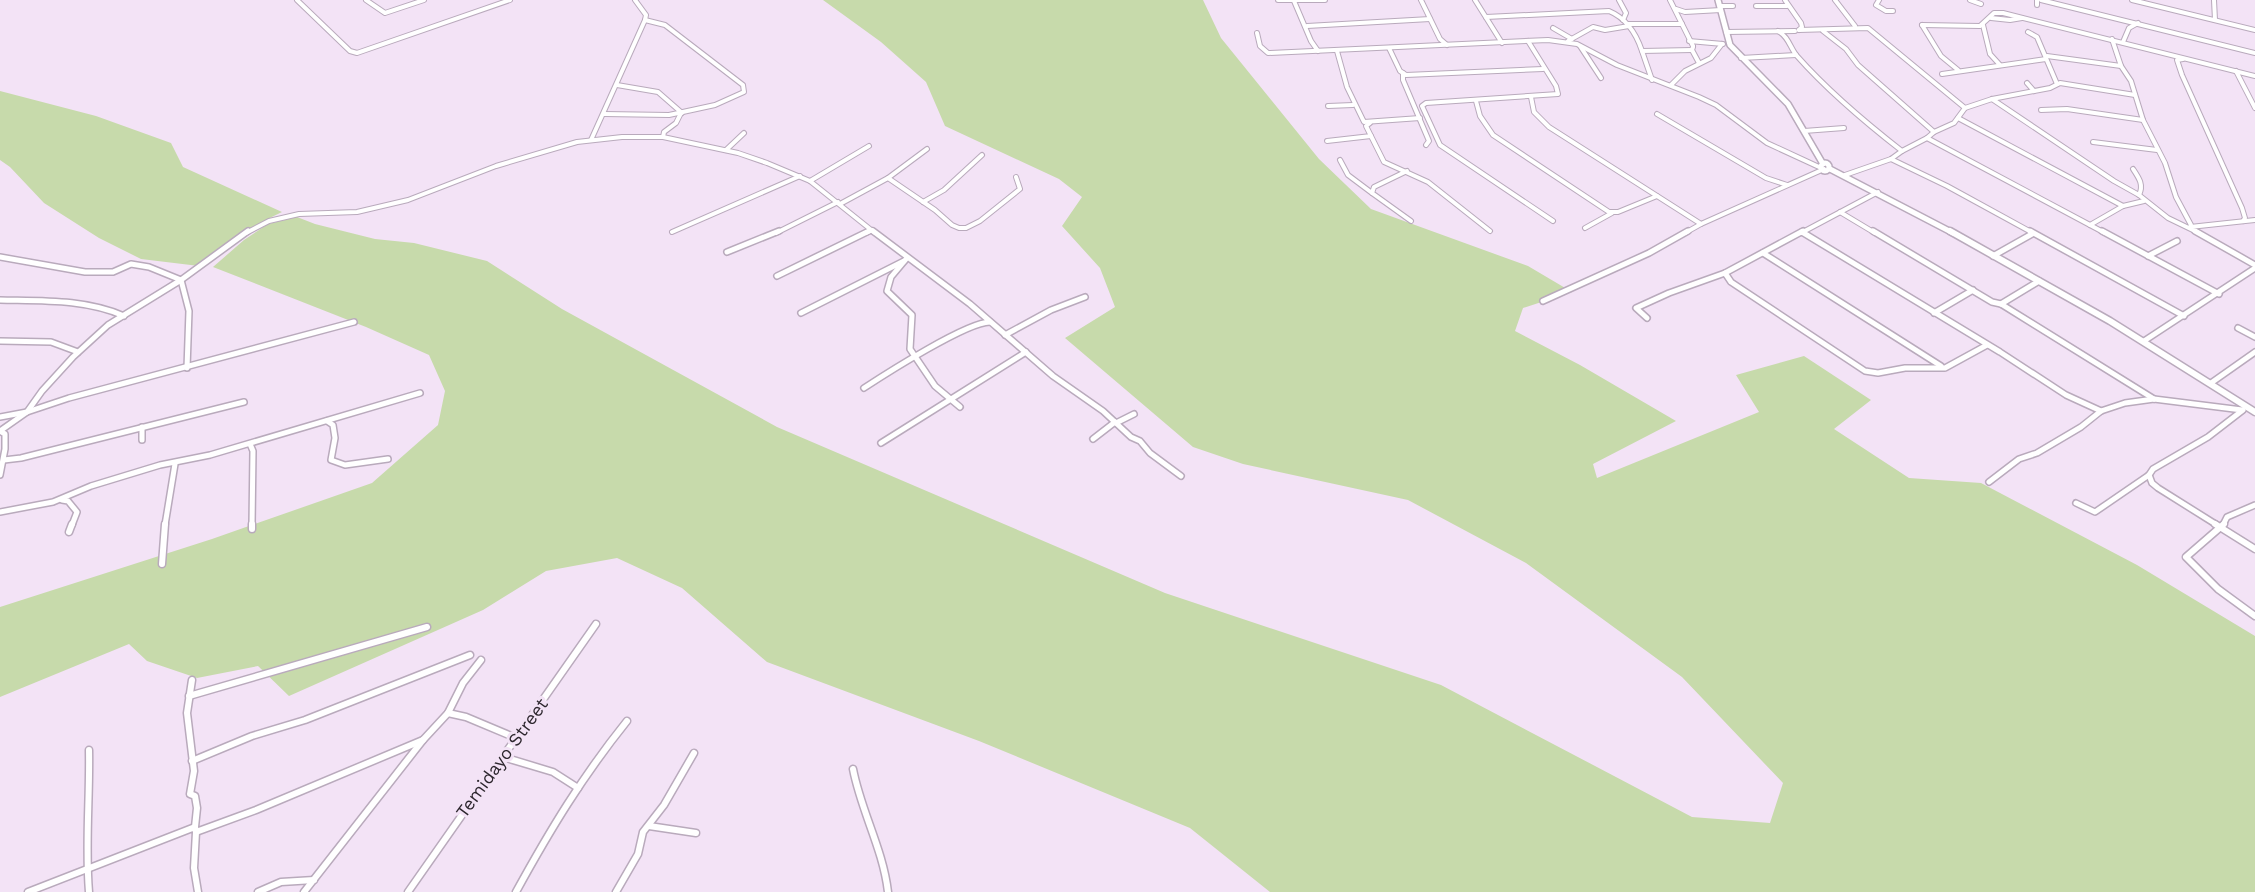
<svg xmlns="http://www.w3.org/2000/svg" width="2255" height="892" viewBox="0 0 2255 892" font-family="'Work Sans',sans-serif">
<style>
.green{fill:#c7daab}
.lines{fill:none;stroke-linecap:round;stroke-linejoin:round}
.minor-far2-casing{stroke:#b9aabc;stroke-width:6}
.minor-far1-casing{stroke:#b9aabc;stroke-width:8}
.minor-casing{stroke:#b9aabc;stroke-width:9}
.tertiary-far1-casing{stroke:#b9aabc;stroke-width:8}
.tertiary-casing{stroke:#b9aabc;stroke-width:9}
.minor-far2{stroke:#fff;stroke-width:4}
.minor-far1{stroke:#fff;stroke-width:5}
.minor{stroke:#fff;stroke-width:6}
.tertiary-far1{stroke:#fff;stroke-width:5}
.tertiary{stroke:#fff;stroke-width:6}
.labels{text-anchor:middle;stroke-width:6;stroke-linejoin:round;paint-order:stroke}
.near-street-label{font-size:18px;fill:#2d272e;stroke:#f3e3f6}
</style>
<rect width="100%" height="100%" fill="#f3e3f6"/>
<g class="green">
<path d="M823,0H1203L1221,38L1319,159L1371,209L1528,266L1572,292L1523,308L1515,331L1580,365L1676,421L1593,464L1597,478L1759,412L1736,375L1804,356L1871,400L1834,429L1909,478L1981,483L2137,565L2255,636V892H1270L1190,828L979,741L767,662L682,588L617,558L546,571L483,610L289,696L258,666L197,678L147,661L129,644L0,697V607L212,539L372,483L438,425L445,391L429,355L366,327L213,267L244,240L268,224L297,217L315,224L375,239L414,243L487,261L562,309L777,427L1165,593L1441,685L1692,817L1770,823L1783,783L1682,677L1526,563L1408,500L1243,464L1193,447L1065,338L1115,307L1100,268L1062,226L1082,197L1059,179L945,126L926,82L881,42Z"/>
<path d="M0,91L96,116L171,143L183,167L282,212C251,227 224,242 199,266L141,259L99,238L44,203L10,167L0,160Z"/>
</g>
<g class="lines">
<defs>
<g id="minor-far2">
<path d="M297,0L350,51L357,53L510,0"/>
<path d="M366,0L385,13L424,0"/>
<path d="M1278,0H1325"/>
<path d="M1421,0L1440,39L1447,45"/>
<path d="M1475,0L1502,43"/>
<path d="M1619,0L1626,13L1623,20"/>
<path d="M1670,0L1693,46"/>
<path d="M1785,0L1801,23L1802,27L1799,30"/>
<path d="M1835,0L1855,26"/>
<path d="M1879,0L1876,5L1886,11H1893"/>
<path d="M1970,0L1981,4"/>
<path d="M2037,0V5"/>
<path d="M2041,0L2255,53"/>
<path d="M2132,0L2255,30"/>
<path d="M2214,0L2215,20"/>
<path d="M1294,1L1311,41L1318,51"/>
<path d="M1720,6H1733"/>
<path d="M1756,6H1787"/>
<path d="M1676,9L1685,12L1721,10"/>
<path d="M1486,17L1609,11C1626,18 1636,33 1642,51"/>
<path d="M1991,18L2010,20L2022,18"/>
<path d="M1627,24H1682"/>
<path d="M1922,25L1980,26L1994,13H2003L2255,76"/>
<path d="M1922,25L1941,56L1958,70"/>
<path d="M1983,25L1990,54L2000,65"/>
<path d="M1307,26L1430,19"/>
<path d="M1553,28L1572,39"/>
<path d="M1799,30L1868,28L1965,108"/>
<path d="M1778,31C1789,37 1790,48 1797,56C1828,91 1866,123 1902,151L1891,159L1845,175"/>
<path d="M1823,31L1846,49L1858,65L1934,132"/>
<path d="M1726,32L1795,31"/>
<path d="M2028,32L2037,37L2057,84"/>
<path d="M1257,33L1260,46L1268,53L1548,40L1577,44L1617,65L1699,97L1716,105L1767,143L1819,167"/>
<path d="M2112,39L2121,66L2131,81L2143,120L2165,163L2176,197L2191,225"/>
<path d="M1528,41L1556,86L1558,94L1426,103L1422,106L1440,145L1553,221"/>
<path d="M1568,41L1593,27L1605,30L1629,26"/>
<path d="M1689,41L1723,44"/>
<path d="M2123,42L2129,28L2138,23"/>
<path d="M1580,46L1601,78"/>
<path d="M1693,47L1692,50L1699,63"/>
<path d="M1389,48L1400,71L1406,75L1543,69"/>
<path d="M1337,51L1347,87L1364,122L1420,118"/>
<path d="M2047,56L2121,66"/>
<path d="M1741,58L1796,55"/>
<path d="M2183,59L2177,60L2182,75L2242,208L2245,218L2243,221"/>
<path d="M2236,71L2255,108"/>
<path d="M1403,73V80L1429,141L1426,145"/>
<path d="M1942,74L2046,59"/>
<path d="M1652,80L1642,51L1692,50"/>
<path d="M2027,83L2034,91"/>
<path d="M617,85L658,92L682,113"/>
<path d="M1671,85L1685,71L1711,58L1722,44"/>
<path d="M1531,97L1534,112L1549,127L1701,224L1824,169"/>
<path d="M1992,99L2114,181L2139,195L2168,218L2199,233"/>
<path d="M1476,101L1480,116L1493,135L1609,212H1618L1657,196"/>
<path d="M1328,106L1353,105"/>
<path d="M2041,110L2067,109L2143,120"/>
<path d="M604,114L669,115L715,105L744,92L743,85L665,25L645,20"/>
<path d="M1657,114L1766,178L1787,185"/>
<path d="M1958,118L2123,206"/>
<path d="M1804,131L1844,128"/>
<path d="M1371,136L1384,162L1428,182L1490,231"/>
<path d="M663,137L664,132L676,123L681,113"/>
<path d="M591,140L645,20L646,15L635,0"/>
<path d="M1327,141L1371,136L1366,126L1370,123"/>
<path d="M2093,142L2157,150"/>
<path d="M726,150L744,133"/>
<path d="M1902,151L1927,138"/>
<path d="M1891,159L1947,186L2033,233"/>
<path d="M1340,160L1348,175L1372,193"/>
<path d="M2133,169C2139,178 2144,185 2139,195"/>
<path d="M1407,171L1374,187L1372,193L1411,221"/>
<path d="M888,178L927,149"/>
<path d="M810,181L869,146"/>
<path d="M923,202L944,190L982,155"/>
<path d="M840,204L888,178L935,210L952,225L959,228H966L980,221L1020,189L1016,177"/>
<path d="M1840,212L1875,233"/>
<path d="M2090,225L2123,206L2144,201"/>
<path d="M2190,227L2255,220"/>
<path d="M1585,228L1612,213"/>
<path d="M672,232L800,176"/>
<path d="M246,233L269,221L299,214L357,212L408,200L496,166L577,142L622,137H663L738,153L767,163L810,181L875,233"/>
<path d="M776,233L838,202"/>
<path d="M866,233L872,230"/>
<path d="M1685,233L1701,224"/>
<path d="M1801,233L1878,192"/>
<path d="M2105,233L1927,138L1934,132L1954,123L1965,108L1992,99L2050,88L2060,83L2135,95"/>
</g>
<g id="minor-far1">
<path d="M873,231L970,304L1053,376L1103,411L1131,437L1140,441L1150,453L1181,476"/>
<path d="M1803,231L1725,273L1731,282L1865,371L1878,373L1905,368H1945L1987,345"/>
<path d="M1873,231L1992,302L2001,304L2154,399"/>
<path d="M2030,231L2184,316"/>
<path d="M2102,231L2219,294"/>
<path d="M2195,231L2255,265"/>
<path d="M1802,232L2000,352L2066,395L2101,411"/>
<path d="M727,252L779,231"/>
<path d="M1763,253L1941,366"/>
<path d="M1993,256L2032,234"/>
<path d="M2148,256L2177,241"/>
<path d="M0,257L85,272H113L131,264L149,267L181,280L189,311L187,368"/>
<path d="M907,258L891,277L887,291L912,315L910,349L935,386L960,407"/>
<path d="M777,276L869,231"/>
<path d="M0,300C42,301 85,299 124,316"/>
<path d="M1543,301L1649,253L1688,231"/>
<path d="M2001,304L2039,281"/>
<path d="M801,313L904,261"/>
<path d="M1934,313L1973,290"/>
<path d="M1647,318L1636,308L1669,293L1725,273"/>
<path d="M2238,328L2255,337"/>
<path d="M1005,335L1051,310L1085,297"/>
<path d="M0,341L51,342L78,352"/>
<path d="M2144,341L2255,268"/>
<path d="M2211,383L2255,352"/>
<path d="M864,388C887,373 967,322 990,322"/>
<path d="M0,417L27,412L69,398L354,322"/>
<path d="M327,421L333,425L335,438L331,460L345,465L388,459"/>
<path d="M1116,423L1134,414"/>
<path d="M142,427V440"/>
<path d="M0,431L27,412L42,391L73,357L108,325L181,280L248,231"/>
<path d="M0,431L5,434V449L0,475"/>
<path d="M1093,439L1115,422"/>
<path d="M881,443L1026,352"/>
<path d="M250,444L253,451L252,525"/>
<path d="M4,460L21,458L244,402"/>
<path d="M2149,475L2152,483L2158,488L2217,525"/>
<path d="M1989,482L2019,459L2037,453L2081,427L2101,411L2125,403L2154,399L2242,410"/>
<path d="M62,500L68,501L77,512L72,525"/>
<path d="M2076,503L2095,512L2149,475L2153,469L2208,437L2243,410"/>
<path d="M0,512L53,502L91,486L160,465L210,455L420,393"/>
<path d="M165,525L175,464"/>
<path d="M2223,525L2227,517L2255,505"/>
</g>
<g id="minor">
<path d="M2215,524L2255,549"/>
<path d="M2224,524L2186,557L2218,589L2255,616"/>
<path d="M252,529V524"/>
<path d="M69,532L72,524"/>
<path d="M162,564L165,524"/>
<path d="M192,680L187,713L194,771L190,794L195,796L197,808L195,827"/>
<path d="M189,696L427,627"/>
<path d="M448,713L466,717L516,738"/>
<path d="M89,750C90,797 85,845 89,892"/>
<path d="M503,757L553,772L578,788"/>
<path d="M192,761L252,736L305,720L470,655"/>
<path d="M853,769C861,811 883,849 888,892"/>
<path d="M649,826L696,833"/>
<path d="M196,832L256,810L423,740L448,713L463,683L481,660"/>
<path d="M196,832L194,868L198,892"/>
<path d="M28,892L195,827L196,832"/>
<path d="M258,892L281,882L314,880"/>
<path d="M304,892L423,740"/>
<path d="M408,892L596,624"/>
<path d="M516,892C550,830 582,777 627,721"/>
<path d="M616,892L638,854L643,832L664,805L694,753"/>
</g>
<g id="tertiary-far1">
<path d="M1718,0L1730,45L1788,104L1823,164"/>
<circle cx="1825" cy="167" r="4"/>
<path d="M1830,169L1953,233"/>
</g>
<path id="tertiary" d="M1950,231L2110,321L2255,412"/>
</defs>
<use href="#minor-far2" class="minor-far2-casing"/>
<use href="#minor-far1" class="minor-far1-casing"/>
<use href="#minor" class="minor-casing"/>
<use href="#tertiary-far1" class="tertiary-far1-casing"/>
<use href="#tertiary" class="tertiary-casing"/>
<use href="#minor-far2" class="minor-far2"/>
<use href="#minor-far1" class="minor-far1"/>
<use href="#minor" class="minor"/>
<use href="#tertiary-far1" class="tertiary-far1"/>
<use href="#tertiary" class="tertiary"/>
</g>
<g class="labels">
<g class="near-street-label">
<text transform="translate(502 758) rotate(-54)" y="6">Temidayo Street</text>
</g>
</g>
</svg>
